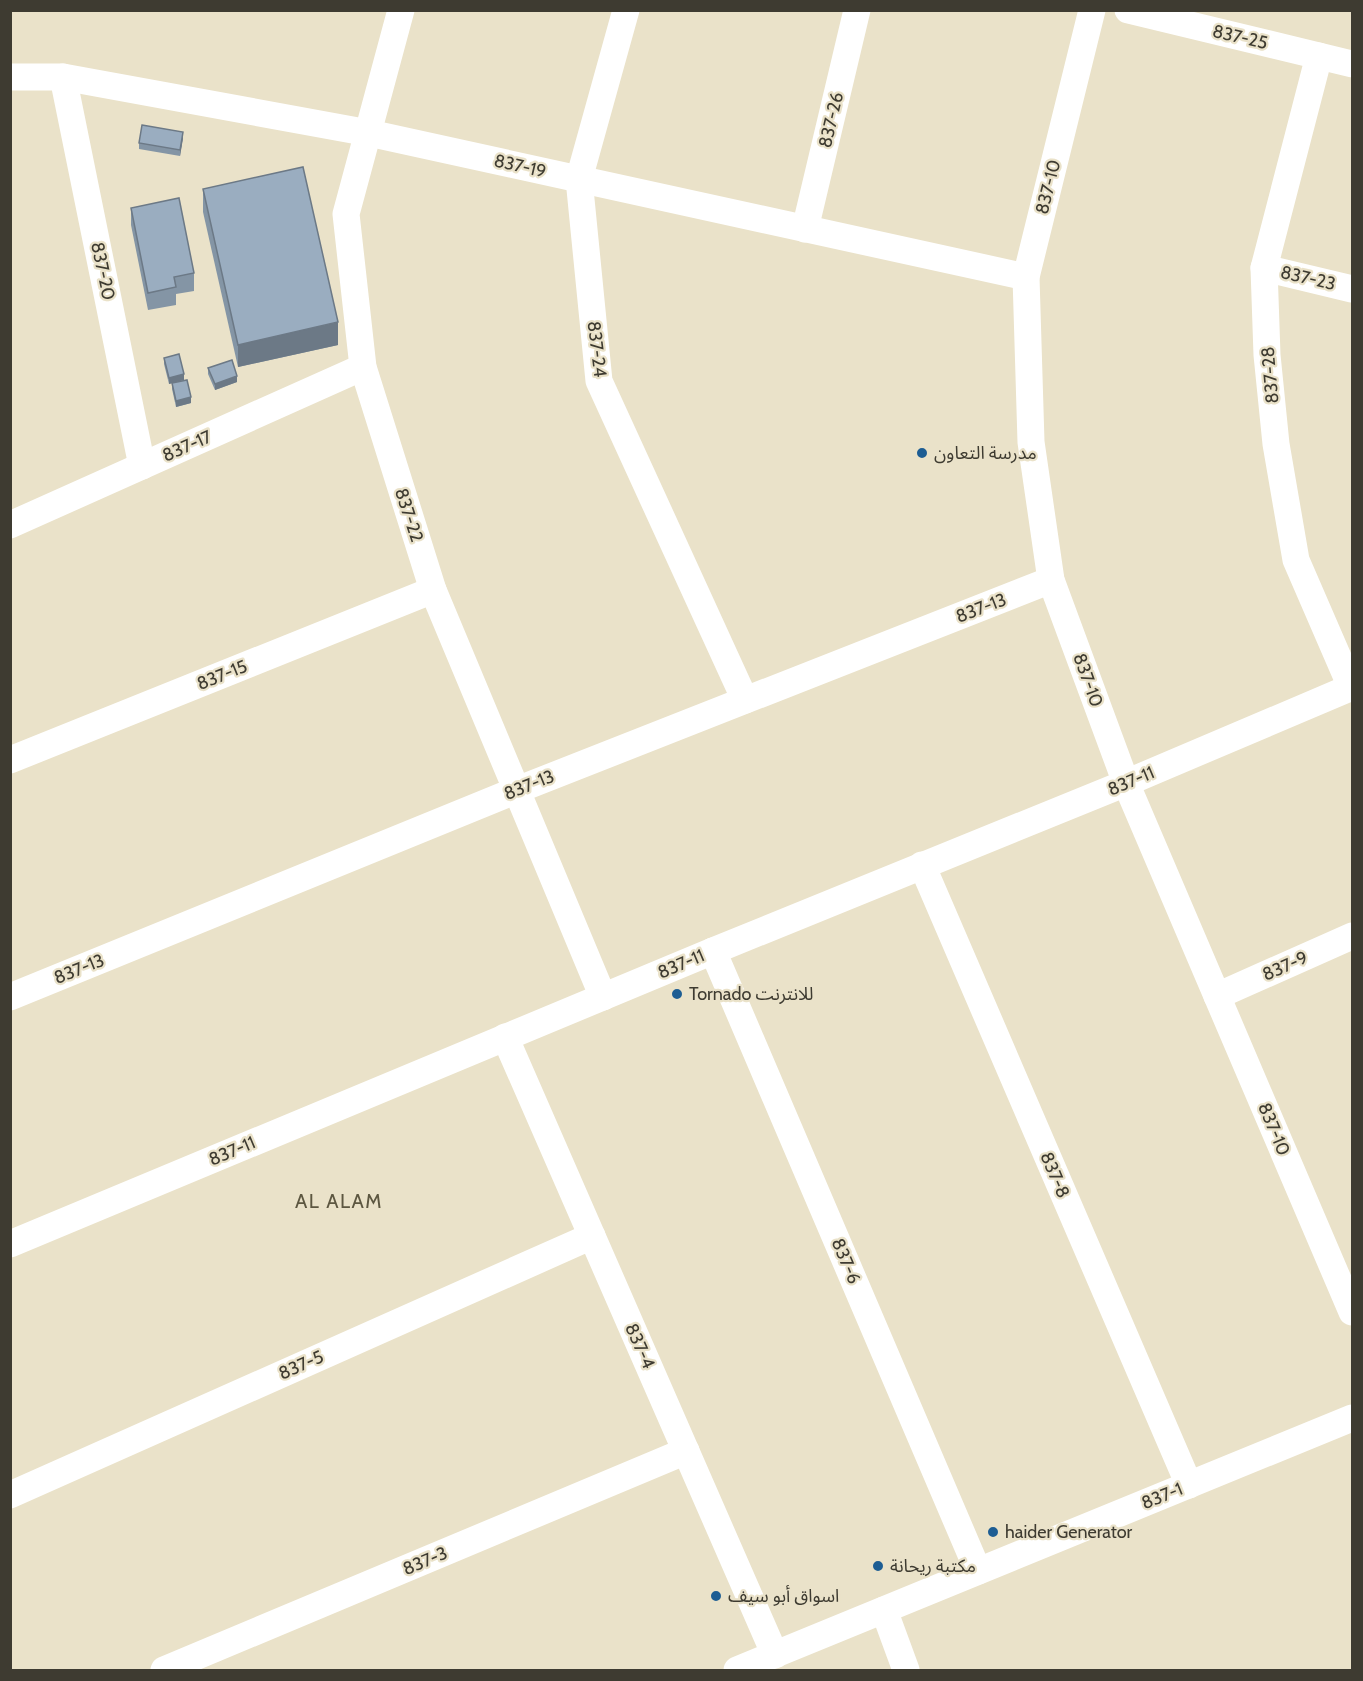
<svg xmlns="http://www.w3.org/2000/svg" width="1363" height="1681" viewBox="0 0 1363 1681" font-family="Cabin,'Noto Sans Arabic',sans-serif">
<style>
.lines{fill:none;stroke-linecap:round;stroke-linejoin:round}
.street{stroke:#fff;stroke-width:27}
.wall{fill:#8495a5}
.shaded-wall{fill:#6c7986}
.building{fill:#9aadc0;stroke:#6c7986;stroke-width:1.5}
.poi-dot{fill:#1d5d93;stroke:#eae2c9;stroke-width:2}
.labels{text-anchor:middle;stroke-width:4.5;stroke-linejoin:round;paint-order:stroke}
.street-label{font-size:18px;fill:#3e3b31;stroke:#eae2c9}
.poi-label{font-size:18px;fill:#3e3b31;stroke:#eae2c9;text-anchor:start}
.neighbourhood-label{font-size:20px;letter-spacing:1.5px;fill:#5d5741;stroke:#eae2c9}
</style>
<rect width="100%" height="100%" fill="#eae2c9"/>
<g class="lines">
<g class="street">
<path d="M401,10L346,214L363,367L433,590L603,997"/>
<path d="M626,10L579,179L599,381L745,700"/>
<path d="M1092,10L1026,277L1031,442L1051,580L1126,783L1352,1312"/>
<path d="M1128,10L1352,64"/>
<path d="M1319,56L1264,268L1267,355L1276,444L1296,560L1351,687"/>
<path d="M10,77H63L369,133L1026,277"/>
<path d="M63,77L142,466"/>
<path d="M805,229L857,10"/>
<path d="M1264,268L1352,289"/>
<path d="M10,525L363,367"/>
<path d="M10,760L433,590"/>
<path d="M922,865L1189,1485"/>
<path d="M713,951L978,1571"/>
<path d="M1217,996L1352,936"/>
<path d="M10,997L517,790L1051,580"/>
<path d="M505,1037L775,1655"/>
<path d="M10,1244L713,951L1126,783L1352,687"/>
<path d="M10,1495L592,1236"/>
<path d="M884,1610L906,1670"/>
<path d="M164,1670L686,1451"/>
<path d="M737,1670L1352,1418"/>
</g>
</g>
<g class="wall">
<path d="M183,138L180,156L139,149V143Z"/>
<path d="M203,189L338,345L238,367L203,212Z"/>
<path d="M131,208L194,273V291L176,294V305L148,310L131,225Z"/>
<path d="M164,358L184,380L172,383L191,403L176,407L172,389V383L169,384L164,364Z"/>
<path d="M208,368L237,382L215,390L208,374Z"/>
</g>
<g class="shaded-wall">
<path d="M183,132V138L180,156V150Z"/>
<path d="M338,322V345L238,367V345Z"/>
<path d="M184,374V380L169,384V378Z"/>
<path d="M237,376V382L215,390V384Z"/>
<path d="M191,397V403L176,407V401Z"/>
</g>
<g class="building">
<path d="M142,125L183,132L180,150L139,143Z"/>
<path d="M303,167L338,322L238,345L203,189Z"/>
<path d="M179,198L194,273L174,277L176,287L148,293L131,208Z"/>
<path d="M179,354L184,374L169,378L164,358Z"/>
<path d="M232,360L237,376L215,384L208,368Z"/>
<path d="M187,380L191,397L176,401L172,383Z"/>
</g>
<g class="poi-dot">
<circle cx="922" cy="453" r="6"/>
<circle cx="677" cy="994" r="6"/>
<circle cx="993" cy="1532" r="6"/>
<circle cx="878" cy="1566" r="6"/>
<circle cx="716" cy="1596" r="6"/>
</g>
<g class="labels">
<g class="street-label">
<text transform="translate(1240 37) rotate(13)" y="6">837-25</text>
<text transform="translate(831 120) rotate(-77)" y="6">837-26</text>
<text transform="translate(520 166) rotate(13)" y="6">837-19</text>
<text transform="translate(1048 187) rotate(-76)" y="6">837-10</text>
<text transform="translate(103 271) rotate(78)" y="6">837-20</text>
<text transform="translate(1308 278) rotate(13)" y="6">837-23</text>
<text transform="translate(597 349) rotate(83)" y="6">837-24</text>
<text transform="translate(1270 375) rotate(-95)" y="6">837-28</text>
<text transform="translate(187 446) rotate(-24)" y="6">837-17</text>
<text transform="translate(409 515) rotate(72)" y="6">837-22</text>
<text transform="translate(981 608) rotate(-21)" y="6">837-13</text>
<text transform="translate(222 675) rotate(-22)" y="6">837-15</text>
<text transform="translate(1088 680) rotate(70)" y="6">837-10</text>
<text transform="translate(1131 781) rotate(-23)" y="6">837-11</text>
<text transform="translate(529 785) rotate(-22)" y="6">837-13</text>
<text transform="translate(681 964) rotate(-23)" y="6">837-11</text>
<text transform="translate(1285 966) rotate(-24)" y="6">837-9</text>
<text transform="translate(79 969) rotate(-22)" y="6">837-13</text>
<text transform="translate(1274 1129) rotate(67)" y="6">837-10</text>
<text transform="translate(232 1151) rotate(-23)" y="6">837-11</text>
<text transform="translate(1055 1175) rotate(67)" y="6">837-8</text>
<text transform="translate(846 1261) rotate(67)" y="6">837-6</text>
<text transform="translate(640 1346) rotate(66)" y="6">837-4</text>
<text transform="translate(301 1365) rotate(-24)" y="6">837-5</text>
<text transform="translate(1162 1496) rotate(-22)" y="6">837-1</text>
<text transform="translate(425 1561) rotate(-23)" y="6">837-3</text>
</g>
<g class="poi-label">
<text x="934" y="459">مدرسة التعاون</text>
<text x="689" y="1000">Tornado للانترنت</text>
<text x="1005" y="1538">haider Generator</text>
<text x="890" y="1572">مكتبة ريحانة</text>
<text x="728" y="1602">اسواق أبو سيف</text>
</g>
<g class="neighbourhood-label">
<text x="339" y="1208">AL ALAM</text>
</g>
</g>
<rect width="1363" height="1681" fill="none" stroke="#3e3b31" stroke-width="24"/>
</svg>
